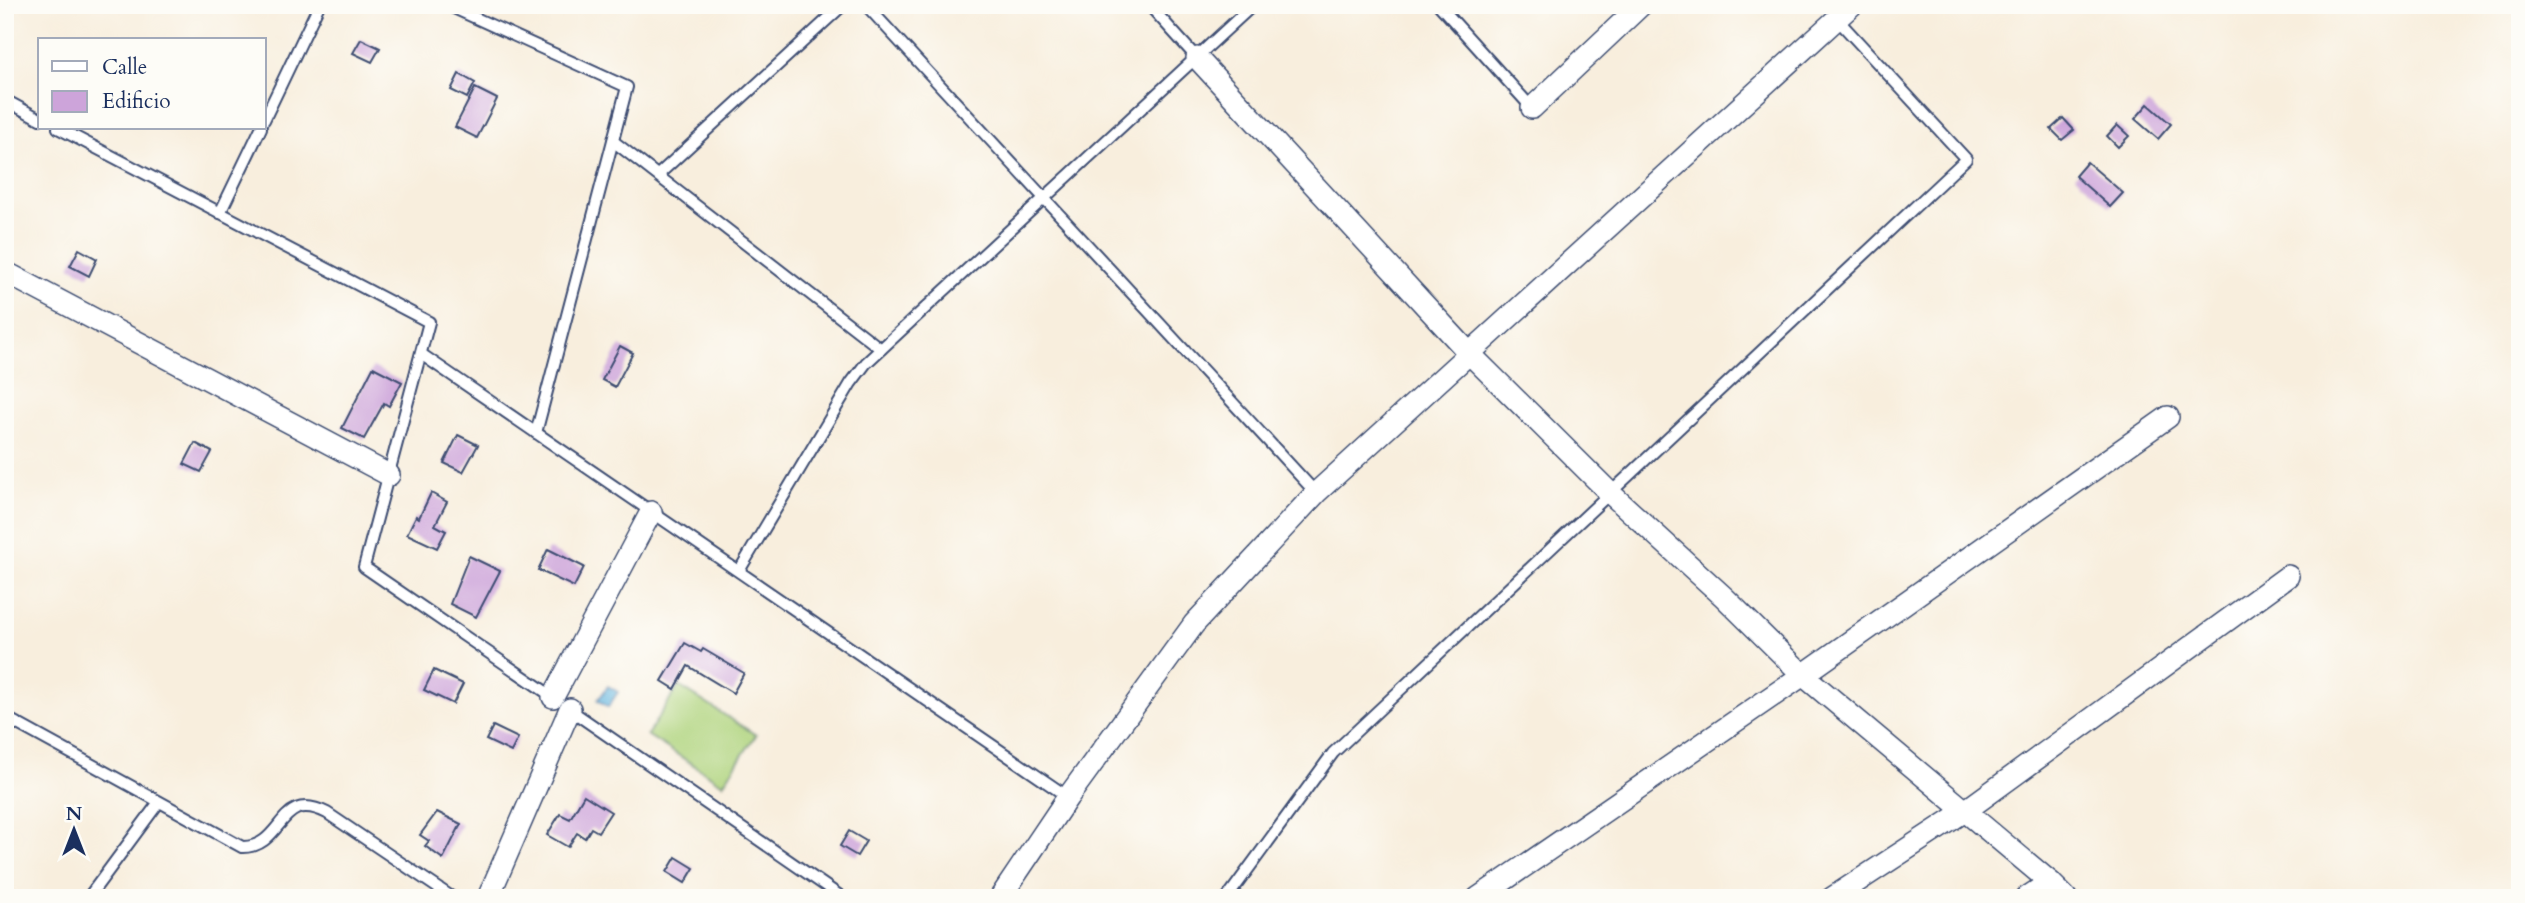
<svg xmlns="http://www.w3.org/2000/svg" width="2525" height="903" viewBox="0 0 2525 903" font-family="Cardo,serif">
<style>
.green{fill:#aed37c;stroke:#64816d;stroke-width:2}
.water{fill:#64b5df;stroke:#40729e;stroke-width:2}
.building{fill:#cda4da}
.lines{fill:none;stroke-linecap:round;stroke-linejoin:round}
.service-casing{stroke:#3c4c71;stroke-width:14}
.minor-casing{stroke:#3c4c71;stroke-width:24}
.service{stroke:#fff;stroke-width:10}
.minor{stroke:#fff;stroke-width:21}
</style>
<rect width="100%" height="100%" fill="#fdfcf7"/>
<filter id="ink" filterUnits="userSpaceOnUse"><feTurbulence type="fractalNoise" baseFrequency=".0143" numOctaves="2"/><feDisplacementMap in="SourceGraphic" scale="14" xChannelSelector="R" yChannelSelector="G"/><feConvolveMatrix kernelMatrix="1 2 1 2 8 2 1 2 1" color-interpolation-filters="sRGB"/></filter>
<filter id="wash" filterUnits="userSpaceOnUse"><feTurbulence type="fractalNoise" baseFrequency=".00686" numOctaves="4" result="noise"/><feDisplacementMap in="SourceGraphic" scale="28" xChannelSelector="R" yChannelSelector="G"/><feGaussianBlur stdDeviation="1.57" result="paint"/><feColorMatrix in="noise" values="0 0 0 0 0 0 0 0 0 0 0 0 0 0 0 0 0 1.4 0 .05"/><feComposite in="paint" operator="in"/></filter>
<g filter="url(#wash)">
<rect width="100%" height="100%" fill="#f8eedd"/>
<path class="green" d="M679,686L756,735L723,784L647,735Z"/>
<path class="water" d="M608,686L618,692L608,707L598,700Z"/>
<g id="blocks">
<g class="building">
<path d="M361,39L380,48L372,62L353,53Z"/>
<path d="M459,74L475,83L467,98L451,90Z"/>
<path d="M475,88L497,99L477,138L455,127Z"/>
<path d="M2148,104L2171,124L2158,139L2135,119Z"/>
<path d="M2063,118L2074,130L2062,140L2051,129Z"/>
<path d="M2117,125L2129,136L2118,147L2107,136Z"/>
<path d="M2087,162L2123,193L2110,207L2075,176Z"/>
<path d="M79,249L97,259L89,276L70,266Z"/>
<path d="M620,346L633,353L615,387L602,380Z"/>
<path d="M373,367L402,382L389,406L384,403L364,439L342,428Z"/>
<path d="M458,435L478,445L463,472L444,463Z"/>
<path d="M195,443L212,452L201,472L184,464Z"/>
<path d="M431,493L447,502L435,525L446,531L437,548L407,534L416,516L419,518Z"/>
<path d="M548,549L584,567L574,587L538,570Z"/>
<path d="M469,556L500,571L476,617L450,604Z"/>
<path d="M685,643L701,652L703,649L744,673L733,693L688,666L675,689L662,681Z"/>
<path d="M434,670L463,684L453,704L424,690Z"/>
<path d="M493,726L518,738L511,752L486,740Z"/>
<path d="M584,795L611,812L598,832L591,828L585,838L577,833L568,847L547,835L560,814L570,819Z"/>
<path d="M437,812L461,824L443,859L425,846L429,841L420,835Z"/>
<path d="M849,831L866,841L857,856L840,846Z"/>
<path d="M676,857L694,868L685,883L667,872Z"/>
</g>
</g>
</g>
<g filter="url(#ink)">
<use href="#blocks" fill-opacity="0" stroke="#3c4c71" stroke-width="2"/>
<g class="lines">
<defs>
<g id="service">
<path d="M447,5L627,87L536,433"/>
<path d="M866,5L1316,493"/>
<path d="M1149,5L1197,58"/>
<path d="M1439,5L1532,108"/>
<path d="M5,100L40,119"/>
<path d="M264,120L319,5"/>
<path d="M58,128L429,322L364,567L556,699"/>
<path d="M613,141L881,349"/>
<path d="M658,175L843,5"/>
<path d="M220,213L261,128"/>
<path d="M421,354L1068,797"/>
<path d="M739,571L851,383L866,363L1253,5"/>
<path d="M569,709L843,898"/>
<path d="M5,717L242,847C284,848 278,788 327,813L453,898"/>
<path d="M88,898L159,802"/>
<path d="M1227,898L1333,753L1966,159L1837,19"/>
</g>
<g id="minor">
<path d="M1197,58L1469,353L1610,493L1724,597L1803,675L2050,882L2066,898"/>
<path d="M1532,108L1641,5"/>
<path d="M5,272L389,475"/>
<path d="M553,697L651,512"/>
<path d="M488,898L570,709"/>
<path d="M1000,898L1068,797L1194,624L1316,493L1852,5"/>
<path d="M1478,898L1803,675L2168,417"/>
<path d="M1832,898L1965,811L2288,576"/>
<path d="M2026,898L2050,882"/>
</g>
</defs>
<use href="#service" class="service-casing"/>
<use href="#minor" class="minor-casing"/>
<use href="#service" class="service"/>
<use href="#minor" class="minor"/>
</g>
</g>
<rect width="2525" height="903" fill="none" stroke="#fdfcf7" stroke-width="28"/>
<rect x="38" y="38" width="228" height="91" fill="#fdfcf7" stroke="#a3aaba" stroke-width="2"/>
<rect x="52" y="61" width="35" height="10" fill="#ffffff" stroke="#a3aaba" stroke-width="2"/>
<text x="102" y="74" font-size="21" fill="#1b2f5e">Calle</text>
<rect x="52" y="91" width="35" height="21" fill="#cda4da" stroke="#a3aaba" stroke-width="2"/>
<text x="102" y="108" font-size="21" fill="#1b2f5e">Edificio</text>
<g transform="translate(74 830)" stroke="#fdfcf7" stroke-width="5" paint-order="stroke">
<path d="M0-5L12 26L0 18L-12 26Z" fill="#1b2f5e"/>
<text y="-10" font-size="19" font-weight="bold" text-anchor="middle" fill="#1b2f5e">N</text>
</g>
</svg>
